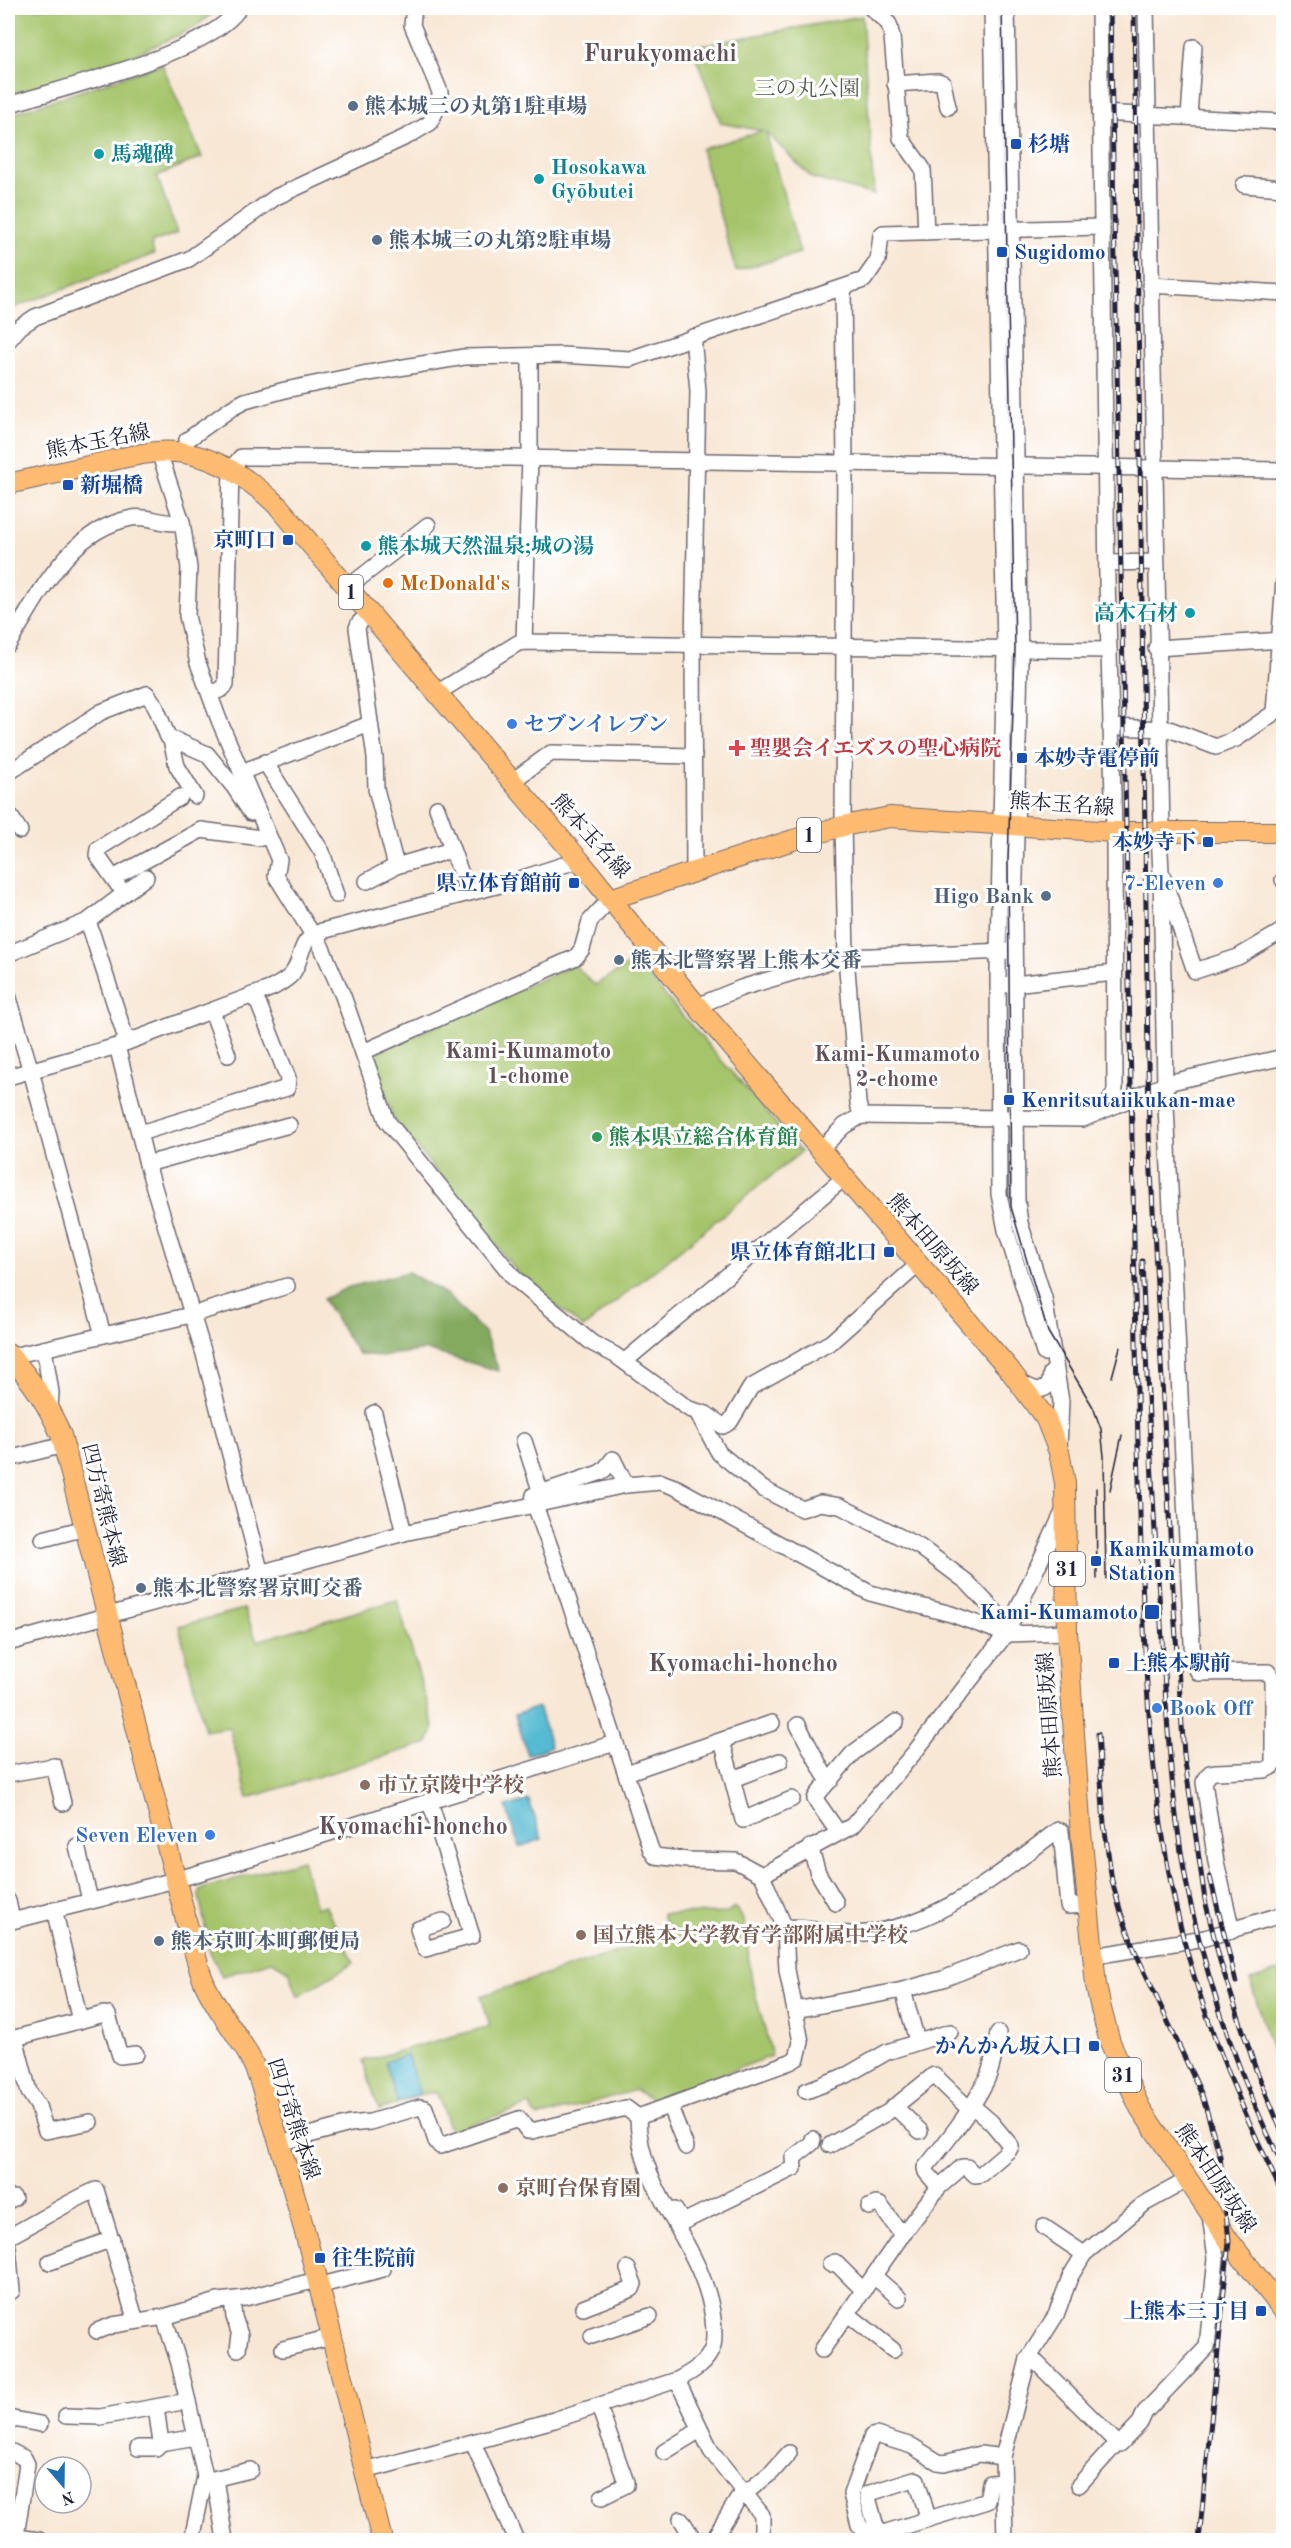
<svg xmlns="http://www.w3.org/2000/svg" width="1291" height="2548" viewBox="0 0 1291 2548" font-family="'Old Standard TT','Noto Serif JP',serif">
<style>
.green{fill:#a6c46b;stroke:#647353;stroke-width:1.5}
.forest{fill:#84aa5f;stroke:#53664d;stroke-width:1.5}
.water{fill:#54bad2;stroke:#3b6e86;stroke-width:1.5}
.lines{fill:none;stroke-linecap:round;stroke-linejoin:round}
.minor-casing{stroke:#6d6771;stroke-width:18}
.major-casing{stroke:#6d6771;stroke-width:22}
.minor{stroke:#fff;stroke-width:15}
.major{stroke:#ffbb71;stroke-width:20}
.tram{stroke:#22223b;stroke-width:1.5}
.rail-casing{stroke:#22223b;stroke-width:5}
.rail{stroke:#fff;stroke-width:3;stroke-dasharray:9;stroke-linecap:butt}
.service-dot{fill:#5c6f8a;stroke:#fff;stroke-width:2}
.transit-dot{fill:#1a4fb4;stroke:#fff;stroke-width:2}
.culture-dot{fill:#0f9aa8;stroke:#fff;stroke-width:2}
.food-dot{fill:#e8710a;stroke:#fff;stroke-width:2}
.shop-dot{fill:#3f7fe0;stroke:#fff;stroke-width:2}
.health-dot{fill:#e0444e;stroke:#fff;stroke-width:2}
.leisure-dot{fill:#2e9e5b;stroke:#fff;stroke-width:2}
.education-dot{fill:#8d6e63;stroke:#fff;stroke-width:2}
.labels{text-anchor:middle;stroke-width:6;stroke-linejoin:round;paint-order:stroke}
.shield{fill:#fff;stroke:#646476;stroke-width:1.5}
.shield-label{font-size:20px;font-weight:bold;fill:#22223b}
.park-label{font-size:21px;fill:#505b4c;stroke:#fff}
.service-label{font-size:21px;font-weight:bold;fill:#4e5e75;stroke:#fff;text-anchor:start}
.transit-label{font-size:21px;font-weight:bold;fill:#164399;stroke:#fff;text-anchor:start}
.culture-label{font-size:21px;font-weight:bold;fill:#0d838f;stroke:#fff;text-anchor:start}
.street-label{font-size:21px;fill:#22223b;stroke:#fff}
.food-label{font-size:21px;font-weight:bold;fill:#c56008;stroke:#fff;text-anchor:start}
.shop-label{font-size:21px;font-weight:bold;fill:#366cbe;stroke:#fff;text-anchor:start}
.health-label{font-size:21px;font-weight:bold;fill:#be3a42;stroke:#fff;text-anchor:start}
.leisure-label{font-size:21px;font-weight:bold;fill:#27864d;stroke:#fff;text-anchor:start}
.education-label{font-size:21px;font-weight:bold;fill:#785e54;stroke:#fff;text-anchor:start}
.neighbourhood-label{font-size:22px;font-weight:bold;fill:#625159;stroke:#fff}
.quarter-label{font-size:24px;font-weight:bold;fill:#625159;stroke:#fff}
</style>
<rect width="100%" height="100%" fill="#fff"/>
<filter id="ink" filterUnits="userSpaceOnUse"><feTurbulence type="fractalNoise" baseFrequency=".0167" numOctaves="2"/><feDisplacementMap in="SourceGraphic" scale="12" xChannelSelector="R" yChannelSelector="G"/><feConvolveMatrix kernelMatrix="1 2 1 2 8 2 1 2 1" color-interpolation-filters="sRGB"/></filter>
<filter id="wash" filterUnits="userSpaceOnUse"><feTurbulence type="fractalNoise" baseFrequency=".008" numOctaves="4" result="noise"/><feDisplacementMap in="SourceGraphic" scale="24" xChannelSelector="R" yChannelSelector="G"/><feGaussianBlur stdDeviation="1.35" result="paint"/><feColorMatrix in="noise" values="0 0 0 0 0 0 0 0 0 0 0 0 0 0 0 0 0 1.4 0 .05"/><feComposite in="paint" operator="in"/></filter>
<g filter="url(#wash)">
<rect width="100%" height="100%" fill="#f8e7d4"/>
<g class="green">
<path d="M8,8H219L194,28L134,55L8,96Z"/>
<path d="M862,16L874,195L812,178L766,132L800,253L736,271L701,149L763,131L721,123L692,47Z"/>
<path d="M162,64L202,157L157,176L177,233L151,243L154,254L8,310V115Z"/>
<path d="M635,961L801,1152L583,1328L517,1272L394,1119L371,1055L574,965L595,985Z"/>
<path d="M397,1600L434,1727L428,1743L248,1798L229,1727L205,1731L179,1626L244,1609L257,1641Z"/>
<path d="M302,1860L316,1908L325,1905L354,1963L298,1996L289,1971L272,1961L222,1976L210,1952L199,1895L201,1889Z"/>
<path d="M735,1907L744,1920L752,1982L772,2056L653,2100L636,2090L539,2117L533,2112L530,2105L453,2130L448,2125L437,2093H427L379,2110L363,2061L490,2026L481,1996L669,1935L662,1914L727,1913Z"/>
<path d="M1278,1972L1283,1990V2086L1250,1980Z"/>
</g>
<path class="forest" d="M408,1272L446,1294L484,1332L499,1371L426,1350L381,1356L358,1354L323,1299L349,1287Z"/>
<g class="water">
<path d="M538,1707L551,1747L528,1755L515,1715Z"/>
<path d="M529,1800L542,1839L519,1847L506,1807Z"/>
<path d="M407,2055L420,2094L397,2102L385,2062Z"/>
</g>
</g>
<g filter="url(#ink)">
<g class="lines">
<defs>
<g id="minor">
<path d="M871,8L889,24L892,37L901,138L923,169L926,232"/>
<path d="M992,8L1005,649L998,951L999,1194L1006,1230L1044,1353"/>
<path d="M1007,8L1020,658L1014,920L1017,1201L1020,1223L1044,1298L1061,1401L1059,1448"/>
<path d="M1099,8L1107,579L1114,832L1115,1092L1105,1109"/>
<path d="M1146,8L1162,833"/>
<path d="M895,84L938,81L943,83L948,107"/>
<path d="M8,105C61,88 211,53 239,8"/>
<path d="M1100,113L1284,122"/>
<path d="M1189,116L1194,47"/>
<path d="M1244,185L1284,188"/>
<path d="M1150,285L1284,293"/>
<path d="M693,337L698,391L693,644L694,872"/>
<path d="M8,341L20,327L35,317L189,259L276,197L408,136L430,123L439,104L440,92L412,25L414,8"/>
<path d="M159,452L182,522L189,568L187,616L198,663L219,720L279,860L276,876L313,935L318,939L343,996L387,1121L514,1278L592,1343L615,1355L689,1409L706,1414L723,1426L730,1422L751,1387L831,1342L920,1263"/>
<path d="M182,454L187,440L232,408L245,401L285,390L363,374L464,357L561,355L630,359L864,280L878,260L881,235L883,233L1101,227"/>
<path d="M1107,563L1156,562"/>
<path d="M347,588L428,525"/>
<path d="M369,614L359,623L357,628L375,758L376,789L396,866"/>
<path d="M524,642L530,458V356"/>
<path d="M8,645C39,595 68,530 132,518C149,515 165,526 182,522"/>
<path d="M1156,648L1284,640"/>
<path d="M437,693L518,643L524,642L1109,650"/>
<path d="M210,694L222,689L226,685L231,469L241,457L509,458L1284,470"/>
<path d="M1274,712L1284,581"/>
<path d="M1110,727L1169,729L1216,747L1236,739L1284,706"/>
<path d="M171,740L177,766L195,796"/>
<path d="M265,762L322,852L336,895"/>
<path d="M241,772L370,724"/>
<path d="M8,773L101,712L147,694L155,705L168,737L207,754L234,787L251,813"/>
<path d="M511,782L551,753L694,756"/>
<path d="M437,808L468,893"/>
<path d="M8,813L20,831"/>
<path d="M1159,833L1161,872L1195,971L1238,957L1284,930"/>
<path d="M1161,872L1165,1085L1193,1663L1199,1673L1265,1672H1269L1273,1680V1766L1265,1770L1216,1772L1210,1773L1204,1782L1216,1862L1232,1931"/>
<path d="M113,878L201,830L261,838"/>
<path d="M1283,880L1284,881"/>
<path d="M367,881L396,866L452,850"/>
<path d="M118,885L97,855L98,849L180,797"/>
<path d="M88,921L127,1042"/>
<path d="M8,954L88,921L146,877"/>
<path d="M1004,985L1114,973"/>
<path d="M8,995L31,1071L103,1335"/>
<path d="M697,1006L741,988L846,957L1008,951"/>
<path d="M212,1011L228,1055"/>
<path d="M117,1046L147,1164L204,1354L261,1574"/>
<path d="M363,1052L576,957L582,949L590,921L610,899"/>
<path d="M8,1077L117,1046L272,988C279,984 287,980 292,974C305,956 296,941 322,931L504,884L579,860"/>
<path d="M861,1116L1083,1119L1171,1082L1284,1057"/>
<path d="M140,1133L287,1088L288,1078L259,1005L252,995"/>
<path d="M821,1149L844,1126L861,1116L858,1103L846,957L843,826L845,462L843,288"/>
<path d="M147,1164L289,1125"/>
<path d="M44,1349L51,1392L50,1409"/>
<path d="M8,1357L191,1315L287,1286"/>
<path d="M625,1361L844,1178"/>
<path d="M1020,1382C1030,1388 1042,1395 1050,1383L1051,1373"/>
<path d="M697,1412L719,1453L763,1489L802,1509L820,1503L840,1506L920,1547L967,1582L1004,1621L1006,1634"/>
<path d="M374,1413L404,1533"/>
<path d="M524,1441L541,1493"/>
<path d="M8,1459L64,1445"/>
<path d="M626,1485L613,1459L604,1470L599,1473L534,1495L533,1500L561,1577L651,1850L655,1856L687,1860L736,1861L762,1875L785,1928L787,1970L801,2042L797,2058L790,2062L638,2117"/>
<path d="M43,1539L85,1528"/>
<path d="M8,1643L404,1533L626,1485L661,1482L677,1488L870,1593L951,1614L1006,1634L1067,1632"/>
<path d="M798,1725L824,1774L831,1780"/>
<path d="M722,1741L743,1820L792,1799"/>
<path d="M626,1773L772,1723"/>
<path d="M8,1774L54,1766L63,1803"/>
<path d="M733,1779L780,1761"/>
<path d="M430,1802L472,1936L425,1949L418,1929L443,1921"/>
<path d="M838,1832L815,1799L818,1794L853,1753L896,1722"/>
<path d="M77,1846L90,1900"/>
<path d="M810,1847L818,1873L836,1903"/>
<path d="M762,1875L852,1826L914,1753L1006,1634L1064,1510"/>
<path d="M8,1901L12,1920"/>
<path d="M54,1909L80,2021"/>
<path d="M8,1922L175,1880L253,1857L615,1743"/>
<path d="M785,1928C805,1924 832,1935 853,1934C934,1931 997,1875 1058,1830L1061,1831L1068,1906L1087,1905"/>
<path d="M1094,1956L1205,1938L1284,1914"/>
<path d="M903,1990L917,2041"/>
<path d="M795,2010L903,1990L943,1979L1019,1949"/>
<path d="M15,2038L29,2092L38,2106L46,2131L90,2122"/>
<path d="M8,2040L104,2014L108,2015L120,2056L136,2054"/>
<path d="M806,2091L847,2075L887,2052L950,2032"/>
<path d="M894,2106L920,2131"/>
<path d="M670,2107L686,2147"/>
<path d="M279,2143L350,2124L370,2122L420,2107L425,2108L436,2141L440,2146L519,2119L528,2131H532L626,2108L638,2117C638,2192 705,2246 713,2319C714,2328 715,2337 713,2346C708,2363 692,2372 677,2380L554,2420L365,2471"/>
<path d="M939,2187L926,2172L925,2168C947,2141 969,2114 985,2083C993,2068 995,2049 998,2033"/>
<path d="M8,2201L14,2198"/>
<path d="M869,2207L876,2204L880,2205L902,2235"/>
<path d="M672,2212L675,2210L683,2222L794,2168L793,2158L812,2143L813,2139"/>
<path d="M1044,2227L1084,2254"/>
<path d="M8,2237C38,2222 65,2203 96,2190L136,2321"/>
<path d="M8,2247L12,2291"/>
<path d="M50,2262L112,2239"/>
<path d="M830,2264L835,2262L864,2291"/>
<path d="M875,2277L899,2298"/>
<path d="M318,2286L383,2269"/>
<path d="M232,2300L234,2317L240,2335L238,2349"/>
<path d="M583,2308L632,2289L634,2284L628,2269"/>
<path d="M848,2314L893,2350"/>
<path d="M164,2317L179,2363L205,2476L192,2540"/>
<path d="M97,2331L113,2325L164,2317L218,2301L245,2298L317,2280"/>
<path d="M592,2336L650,2316"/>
<path d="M283,2349L332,2337"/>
<path d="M822,2350L902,2235L939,2187L962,2167H967L975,2175L981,2174L1009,2150L1011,2146L991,2122L977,2110L967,2107L934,2075L888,2112L830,2145"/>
<path d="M1028,2359L1037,2363L1117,2443L1120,2444L1140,2423L1145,2412L1207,2347L1216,2258L1210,2215"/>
<path d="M677,2380L711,2451L762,2515V2540"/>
<path d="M156,2407L161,2443"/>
<path d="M599,2407L626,2482V2485L602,2497"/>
<path d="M66,2416L100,2417L188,2401"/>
<path d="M8,2418L40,2424"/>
<path d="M473,2443L516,2540"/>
<path d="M138,2448H156L161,2443L196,2437"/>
<path d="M8,2450L24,2458L27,2464L16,2536"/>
<path d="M664,2452L700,2430"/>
<path d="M205,2481L250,2470"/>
<path d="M211,2481L216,2485L225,2540"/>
<path d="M1079,2485L1117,2443"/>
<path d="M928,2518L917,2480L914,2479L867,2494L878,2534H880L987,2501L990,2483L1002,2482"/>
<path d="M681,2519L694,2540"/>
<path d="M8,2536L39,2540"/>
<path d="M713,2540L738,2499L772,2472L789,2453"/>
<path d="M871,2540L859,2525L851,2494L872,2436L876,2435L912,2446L938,2462L944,2463L980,2454L1003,2457"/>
<path d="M1005,2540L1003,2457L1028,2359L1056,2315L1070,2277L1084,2254L1144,2204L1187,2180"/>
</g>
<g id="major">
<path d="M8,484C36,478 65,471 93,465C114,460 135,454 157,452C204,448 247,476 279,507L579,860L697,1006L1009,1369L1046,1419L1059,1452L1065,1483L1067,1632L1080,1822L1096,1985L1101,2009L1110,2042L1140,2108L1229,2241L1284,2311"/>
<path d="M610,899L793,840L843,826L890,817L1114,832H1284"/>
<path d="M8,1354C31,1379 48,1404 61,1435L193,1947C197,1959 199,1971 204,1982C217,2014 246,2041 258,2076C309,2228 343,2386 382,2540"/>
</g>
</defs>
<use href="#minor" class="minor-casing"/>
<use href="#major" class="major-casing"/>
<use href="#minor" class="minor"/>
<use href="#major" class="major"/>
<g class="tram">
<path d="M1002,8L1015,649L1008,861L1011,1207L1048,1332L1093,1407L1101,1429L1104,1456L1106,1579"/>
<path d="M1112,1377L1120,1347"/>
<path d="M1096,1488L1097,1579"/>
<path d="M1110,1490L1122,1435"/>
</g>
<defs>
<g id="rail">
<path d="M1110,8L1138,1446C1143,1601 1143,1760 1177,1912C1199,2011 1240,2106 1284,2197"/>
<path d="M1134,8L1149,1134L1174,1609L1184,1755L1205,1900L1220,1961L1255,2067L1284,2137"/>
<path d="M1142,1261C1147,1382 1152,1503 1161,1623C1167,1719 1171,1816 1192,1910C1211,1994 1244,2091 1284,2167"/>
<path d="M1098,1734L1104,1824L1112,1881L1121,1913L1135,1951L1202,2095L1220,2156L1229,2241L1199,2540"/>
<path d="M1210,1877L1236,1982"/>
</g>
</defs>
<use href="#rail" class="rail-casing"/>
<use href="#rail" class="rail"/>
</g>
</g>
<g class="service-dot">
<circle cx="353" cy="106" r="6"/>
<circle cx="377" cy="240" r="6"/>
<circle cx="1046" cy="896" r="6"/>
<circle cx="619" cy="960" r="6"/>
<circle cx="141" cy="1588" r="6"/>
<circle cx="159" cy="1941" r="6"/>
</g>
<g class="transit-dot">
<rect x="1010" y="138" width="12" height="12" rx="3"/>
<rect x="996" y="246" width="12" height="12" rx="3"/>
<rect x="62" y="479" width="12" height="12" rx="3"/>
<rect x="282" y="534" width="12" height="12" rx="3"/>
<rect x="1016" y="752" width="12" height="12" rx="3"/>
<rect x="1202" y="836" width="12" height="12" rx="3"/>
<rect x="568" y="877" width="12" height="12" rx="3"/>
<rect x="1003" y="1094" width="12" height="12" rx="3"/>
<rect x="883" y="1246" width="12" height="12" rx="3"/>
<rect x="1090" y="1555" width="12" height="12" rx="3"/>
<rect x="1144" y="1604" width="16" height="16" rx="3"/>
<rect x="1108" y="1657" width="12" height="12" rx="3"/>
<rect x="1088" y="2040" width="12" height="12" rx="3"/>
<rect x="314" y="2252" width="12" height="12" rx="3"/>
<rect x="1255" y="2305" width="12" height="12" rx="3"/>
</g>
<g class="culture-dot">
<circle cx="99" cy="154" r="6"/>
<circle cx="539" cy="179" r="6"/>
<circle cx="366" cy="546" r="6"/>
<circle cx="1190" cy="613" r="6"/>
</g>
<circle class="food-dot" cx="388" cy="583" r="6"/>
<g class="shop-dot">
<circle cx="512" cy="724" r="6"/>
<circle cx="1218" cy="883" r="6"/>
<circle cx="1157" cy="1708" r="6"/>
<circle cx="210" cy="1835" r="6"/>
</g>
<path class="health-dot" d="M734 739h6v6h6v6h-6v6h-6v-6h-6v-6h6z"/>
<circle class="leisure-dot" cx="597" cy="1137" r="6"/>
<g class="education-dot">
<circle cx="365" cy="1785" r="6"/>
<circle cx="581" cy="1935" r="6"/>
<circle cx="503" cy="2188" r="6"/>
</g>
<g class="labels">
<g class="shield">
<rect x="339" y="575" width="24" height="34" rx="4.5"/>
<rect x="797" y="818" width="24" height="34" rx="4.5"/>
<rect x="1049" y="1552" width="36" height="34" rx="4.5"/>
<rect x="1105" y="2058" width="36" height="34" rx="4.5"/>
</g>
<g class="shield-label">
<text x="351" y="599">1</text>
<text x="809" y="842">1</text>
<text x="1067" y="1576">31</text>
<text x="1123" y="2082">31</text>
</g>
<g class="park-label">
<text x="807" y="95">三の丸公園</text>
</g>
<g class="service-label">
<text x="365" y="113">熊本城三の丸第1駐車場</text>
<text x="389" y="247">熊本城三の丸第2駐車場</text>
<text x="1034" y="903" text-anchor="end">Higo Bank</text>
<text x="631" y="967">熊本北警察署上熊本交番</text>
<text x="153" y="1595">熊本北警察署京町交番</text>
<text x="171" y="1948">熊本京町本町郵便局</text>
</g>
<g class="transit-label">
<text x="1028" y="151">杉塘</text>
<text x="1014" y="259">Sugidomo</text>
<text x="80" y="492">新堀橋</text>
<text x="276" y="547" text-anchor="end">京町口</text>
<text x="1034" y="765">本妙寺電停前</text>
<text x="1196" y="849" text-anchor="end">本妙寺下</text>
<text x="562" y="890" text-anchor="end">県立体育館前</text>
<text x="1021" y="1107">Kenritsutaiikukan-mae</text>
<text x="877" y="1259" text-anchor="end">県立体育館北口</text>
<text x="1108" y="1556">Kamikumamoto<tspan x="1108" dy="24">Station</tspan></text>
<text x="1138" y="1619" text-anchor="end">Kami-Kumamoto</text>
<text x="1126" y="1670">上熊本駅前</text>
<text x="1082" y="2053" text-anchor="end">かんかん坂入口</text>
<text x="332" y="2265">往生院前</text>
<text x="1249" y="2318" text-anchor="end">上熊本三丁目</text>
</g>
<g class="culture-label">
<text x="111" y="161">馬魂碑</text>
<text x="551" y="174">Hosokawa<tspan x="551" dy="24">Gyōbutei</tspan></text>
<text x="378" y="553">熊本城天然温泉;城の湯</text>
<text x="1178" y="620" text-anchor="end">高木石材</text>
</g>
<g class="street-label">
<text transform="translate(98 441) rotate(-11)" y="7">熊本玉名線</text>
<text transform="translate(1062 804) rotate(4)" y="7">熊本玉名線</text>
<text transform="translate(591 836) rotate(48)" y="7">熊本玉名線</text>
<text transform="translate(933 1244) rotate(49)" y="7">熊本田原坂線</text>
<text transform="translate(104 1505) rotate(76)" y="7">四方寄熊本線</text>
<text transform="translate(1049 1715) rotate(-94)" y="7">熊本田原坂線</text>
<text transform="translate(294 2119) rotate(72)" y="7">四方寄熊本線</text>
<text transform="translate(1216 2178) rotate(56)" y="7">熊本田原坂線</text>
</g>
<g class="food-label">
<text x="400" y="590">McDonald's</text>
</g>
<g class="shop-label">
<text x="524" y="731">セブンイレブン</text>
<text x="1206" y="890" text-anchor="end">7-Eleven</text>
<text x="1169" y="1715">Book Off</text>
<text x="198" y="1842" text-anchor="end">Seven Eleven</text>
</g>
<g class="health-label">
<text x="750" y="755">聖嬰会イエズスの聖心病院</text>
</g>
<g class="leisure-label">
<text x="609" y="1144">熊本県立総合体育館</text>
</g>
<g class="education-label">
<text x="377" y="1792">市立京陵中学校</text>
<text x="593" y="1942">国立熊本大学教育学部附属中学校</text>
<text x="515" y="2195">京町台保育園</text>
</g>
<g class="neighbourhood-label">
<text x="528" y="1058">Kami-Kumamoto<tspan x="528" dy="25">1-chome</tspan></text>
<text x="897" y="1061">Kami-Kumamoto<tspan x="897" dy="25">2-chome</tspan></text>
</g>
<g class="quarter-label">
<text x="660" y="61">Furukyomachi</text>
<text x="743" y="1671">Kyomachi-honcho</text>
<text x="413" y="1834">Kyomachi-honcho</text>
</g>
</g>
<rect width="1291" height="2548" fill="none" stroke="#fff" stroke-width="30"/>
<g transform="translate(63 2485) rotate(160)"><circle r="28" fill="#ffffff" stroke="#a7a7b1" stroke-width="1.5"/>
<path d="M0-4.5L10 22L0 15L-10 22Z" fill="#1f6fb2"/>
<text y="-9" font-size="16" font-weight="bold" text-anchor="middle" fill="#22223b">N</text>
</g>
</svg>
